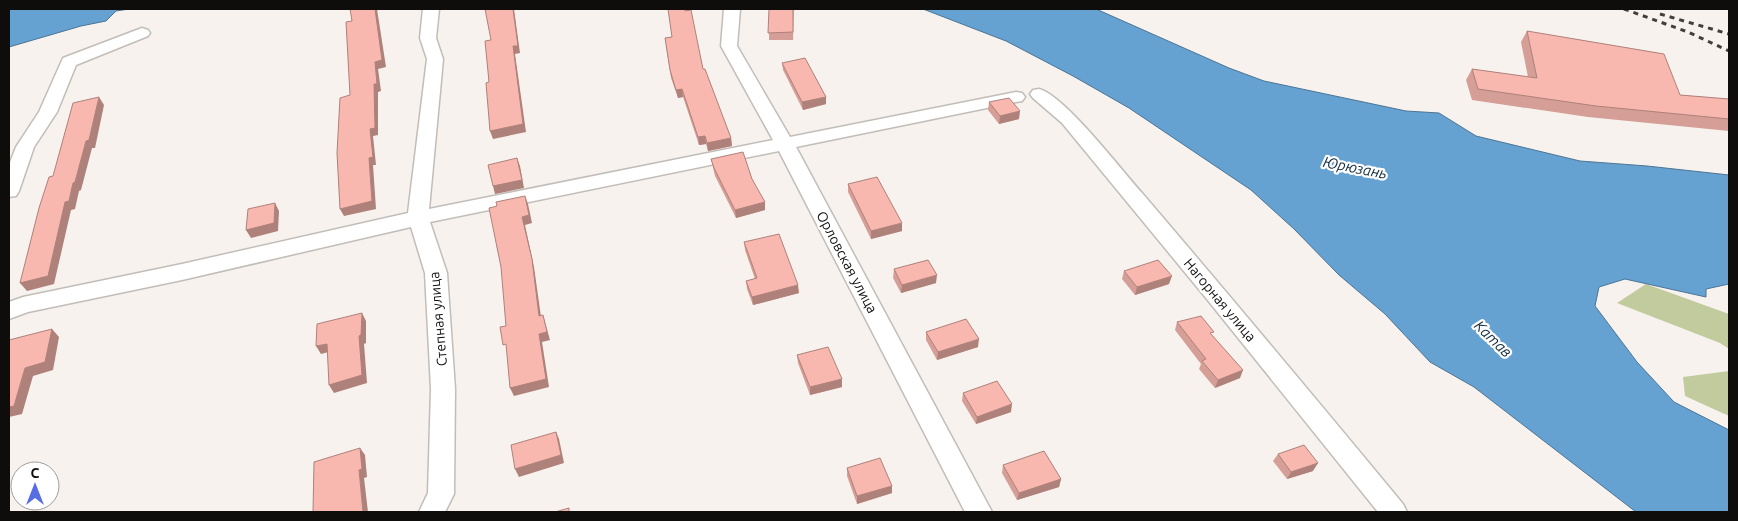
<svg xmlns="http://www.w3.org/2000/svg" width="1738" height="521" viewBox="0 0 1738 521" font-family="Ubuntu,sans-serif">
<style>
.green{fill:#c1cb9d}
.water{fill:#65a1d1;stroke:#4b7596}
.lines{fill:none;stroke-linecap:round;stroke-linejoin:round}
.minor-casing{stroke:#c2bdb8;stroke-width:3}
.minor{fill:#fff;fill-rule:evenodd}
.rail{stroke:#413e3c;stroke-width:3;stroke-dasharray:5 5;stroke-linecap:butt}
.wall{fill:#d59e96}
.shaded-wall{fill:#ae817a}
.building{fill:#f8b8af;stroke:#ae817a}
.labels{text-anchor:middle;stroke-width:4.5;stroke-linejoin:round;paint-order:stroke}
.street-label{font-size:14px;fill:#0f0d0c;stroke:#fff}
.water-label{font-size:15px;font-style:italic;fill:#132d41;stroke:#fff}
</style>
<rect width="100%" height="100%" fill="#f7f2ed"/>
<g class="green">
<path d="M1646,284L1729,314V349L1720,343L1617,303Z"/>
<path d="M1729,371V416L1685,396L1683,377Z"/>
</g>
<g class="water">
<path d="M9,9H129L116,11L106,21L81,26L9,47Z"/>
<path d="M923,9H1096L1229,68L1264,81L1406,111L1439,113L1476,136L1580,161L1647,166L1729,175V284L1706,289V297L1625,279L1599,287L1595,306L1637,362L1674,402L1729,430V512H1636L1474,387L1430,362L1385,314L1339,275L1294,229L1251,190L1129,108L1073,76L1006,41Z"/>
</g>
<g class="lines">
<defs>
<g id="minor">
<path d="M423,9H439L436,38L443,59L429,209L773,140L721,46L724,9H740L737,46L790,137L1016,92L1022,93L1025,97L1022,101L1016,102L796,147L992,512H965L779,151L430,222L447,273L455,389L454,494L445,512H419L428,493L431,389L425,273L411,227L182,280L28,312L9,319V302L23,297L182,264L408,213L427,59L420,38Z"/>
<path d="M142,28L148,30L150,33L148,36L76,65L57,112L34,147L19,191L16,196L9,197V165L16,147L39,112L63,58Z"/>
<path d="M1039,89C1064,95 1122,171 1142,193C1230,296 1317,400 1403,504L1407,512H1378L1206,298L1062,123L1033,98L1030,94L1033,90Z"/>
</g>
</defs>
<use href="#minor" class="minor-casing"/>
<use href="#minor" class="minor"/>
<g class="rail">
<path d="M1624,9L1688,32L1729,51"/>
<path d="M1660,14L1729,34"/>
</g>
</g>
<g class="wall">
<path d="M769,9H794L793,40H769Z"/>
<path d="M687,10L703,69L731,138L732,146L708,151L706,144L699,145L683,97L678,98L671,78L665,38L672,37Z"/>
<path d="M1527,31L1680,95L1729,99V131L1588,117L1472,100L1466,80L1472,69L1528,77L1521,42Z"/>
<path d="M782,63L826,97V104L803,110L783,70Z"/>
<path d="M989,102L1019,119L999,124L988,110Z"/>
<path d="M711,159L765,202V210L736,218L715,176Z"/>
<path d="M848,184L902,231L871,239L848,192Z"/>
<path d="M744,242L799,293L753,305L747,289L746,281L755,279L745,250Z"/>
<path d="M894,269L936,283L901,293L893,278Z"/>
<path d="M1124,271L1169,284L1135,295L1122,279Z"/>
<path d="M1177,322L1213,336L1240,378L1215,388L1199,369L1201,364L1175,330Z"/>
<path d="M926,332L978,347L937,360L926,340Z"/>
<path d="M797,355L842,379V387L810,395L798,363Z"/>
<path d="M963,393L1011,412L976,424L962,401Z"/>
<path d="M1278,454L1313,471L1287,479L1273,461Z"/>
<path d="M1003,465L1061,479L1059,487L1017,500L1002,473Z"/>
<path d="M847,468L892,486V493L857,504L847,476Z"/>
</g>
<g class="shaded-wall">
<path d="M375,9H377L386,67L378,69L381,91L378,92V135L373,136L376,165H373L376,209L344,216L340,209L369,158L370,129L374,84Z"/>
<path d="M513,9H514L520,53L515,54L526,132L493,139L490,131L513,46Z"/>
<path d="M682,89L683,97L678,98L676,90Z"/>
<path d="M99,97L104,105L95,148H92L81,190L79,191L75,209L71,210L54,284L27,291L20,283L73,183Z"/>
<path d="M826,97V104L803,110L802,102Z"/>
<path d="M1020,111L1019,119L999,124L1000,116Z"/>
<path d="M705,136L706,144L699,145L698,137Z"/>
<path d="M731,138L732,146L708,151L707,143Z"/>
<path d="M517,158L520,166L524,188L495,194L493,186Z"/>
<path d="M525,196L528,204L532,223L525,225L534,267L542,324L539,316L522,217Z"/>
<path d="M765,202V210L736,218L735,210Z"/>
<path d="M275,203L279,211L278,231L251,238L246,230Z"/>
<path d="M902,223V231L871,239V231Z"/>
<path d="M937,275L936,283L901,293L902,285Z"/>
<path d="M1172,276L1169,284L1135,295L1137,287Z"/>
<path d="M798,285L799,293L753,305L752,297Z"/>
<path d="M362,313L366,321V343L364,344L367,383L334,393L329,385L359,336Z"/>
<path d="M543,315L550,340L542,342L549,387L514,396L510,388L539,334Z"/>
<path d="M52,329L59,337L53,370L33,376L22,414L9,417V407L25,368Z"/>
<path d="M979,339L978,347L937,360L938,352Z"/>
<path d="M327,344L332,351L321,354L316,346Z"/>
<path d="M1243,370L1240,378L1215,388L1218,380Z"/>
<path d="M842,379V387L810,395V387Z"/>
<path d="M1012,404L1011,412L976,424L977,417Z"/>
<path d="M556,432L559,439L564,463L519,477L515,469Z"/>
<path d="M360,448L365,455L367,477L364,478L368,512H363L359,470Z"/>
<path d="M1318,463L1313,471L1287,479L1291,472Z"/>
<path d="M1061,479L1059,487L1017,500L1019,493Z"/>
<path d="M892,486V493L857,504V496Z"/>
</g>
<g class="building">
<path d="M350,9H375L382,60L375,62L377,84H374L375,128L370,129L373,157L369,158L372,201L340,209L337,153L340,98L350,95L346,22L352,21Z"/>
<path d="M485,9H513L518,46H513L523,124L490,131L486,83L489,82L485,41L491,40Z"/>
<path d="M668,9H685V11L691,10L703,69H705L731,138L707,143L705,136L698,137L682,89L676,90L670,70L665,38L672,37Z"/>
<path d="M769,9H793V32L768,33Z"/>
<path d="M1527,31L1664,54L1680,95L1729,99V119L1596,106L1478,89L1472,69L1537,78Z"/>
<path d="M805,58L826,97L802,102L782,63Z"/>
<path d="M99,97L89,140L86,141L75,182L73,183L69,201L65,202L48,276L20,283L39,208L49,177L53,176L73,103Z"/>
<path d="M1009,98L1020,111L1000,116L989,102Z"/>
<path d="M743,152L752,179L765,202L735,210L714,168L711,159Z"/>
<path d="M517,158L522,180L493,186L488,165Z"/>
<path d="M877,177L902,223L871,231L848,184Z"/>
<path d="M525,196L529,215L522,217L532,259L539,316L543,315L547,332L539,334L546,379L510,388L506,344L503,345L500,327L506,326L501,267L489,208L497,206L496,202Z"/>
<path d="M275,203L274,223L246,230L248,209Z"/>
<path d="M779,234L798,285L752,297L746,281L757,278L744,242Z"/>
<path d="M928,260L937,275L902,285L894,269Z"/>
<path d="M1158,260L1172,276L1137,287L1124,271Z"/>
<path d="M362,313L361,335L359,336L362,375L329,385L327,344L316,346L317,324Z"/>
<path d="M1201,316L1214,332L1210,333L1243,370L1218,380L1202,361L1206,359L1177,322Z"/>
<path d="M966,319L979,339L938,352L926,332Z"/>
<path d="M52,329L45,362L25,368L14,406L9,407V340Z"/>
<path d="M828,347L842,379L810,387L797,355Z"/>
<path d="M997,381L1012,404L977,417L963,393Z"/>
<path d="M556,432L561,455L515,469L511,445Z"/>
<path d="M1304,445L1318,463L1291,472L1278,454Z"/>
<path d="M360,448L362,469L359,470L363,512H313L314,462Z"/>
<path d="M1044,451L1061,479L1019,493L1003,465Z"/>
<path d="M880,458L892,486L857,496L847,468Z"/>
<path d="M569,508V512H555Z"/>
</g>
<g class="labels">
<g class="street-label">
<text transform="translate(847 262) rotate(62)" y="5">Орловская улица</text>
<text transform="translate(1220 300) rotate(50)" y="5">Нагорная улица</text>
<text transform="translate(438 319) rotate(-95)" y="5">Степная улица</text>
</g>
<g class="water-label">
<text transform="translate(1355 168) rotate(11)" y="5">Юрюзань</text>
<text transform="translate(1493 339) rotate(44)" y="5">Катав</text>
</g>
</g>
<rect width="1738" height="521" fill="none" stroke="#0f0d0c" stroke-width="20"/>
<g transform="translate(35 486)"><circle r="24" fill="#ffffff" stroke="#9f9e9e"/>
<path d="M0-4L9 19L0 12L-9 19Z" fill="#566de3"/>
<text y="-8" font-size="14" font-weight="bold" text-anchor="middle" fill="#0f0d0c">С</text>
</g>
</svg>
